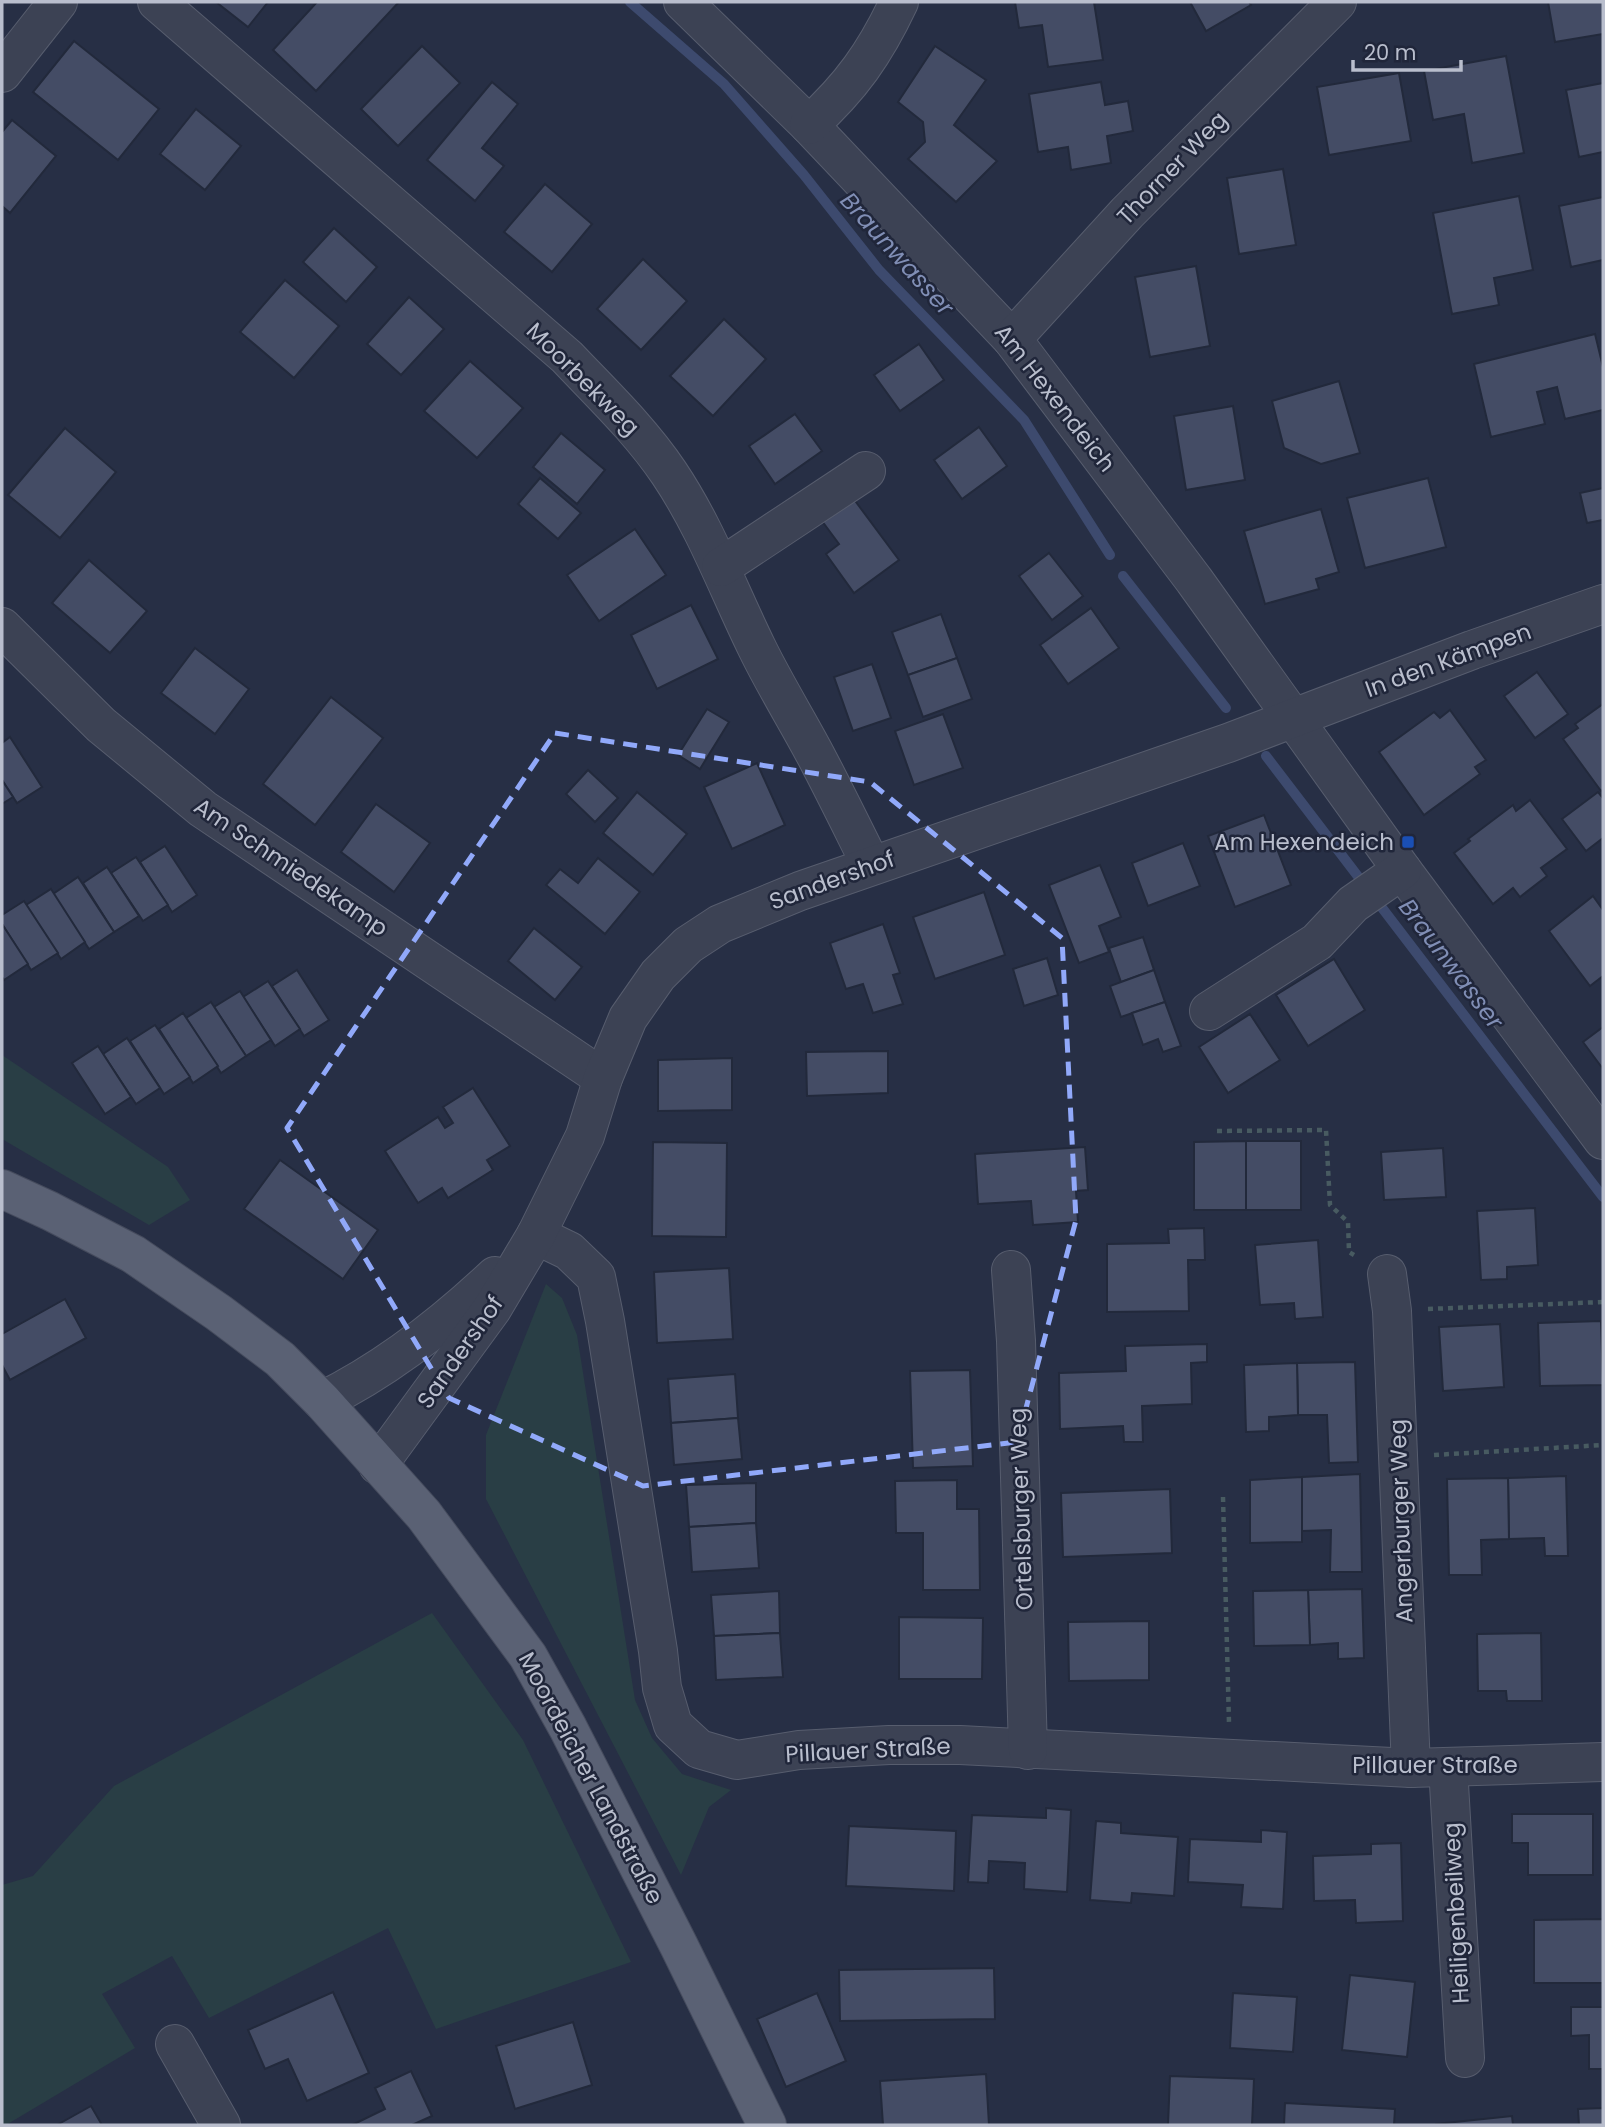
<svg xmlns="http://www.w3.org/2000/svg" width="1605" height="2127" viewBox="0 0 1605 2127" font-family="Poppins,sans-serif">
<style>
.green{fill:#293e45}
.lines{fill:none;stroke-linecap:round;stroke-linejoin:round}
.stream{stroke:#3d4a6e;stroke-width:10}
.building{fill:#444c65;stroke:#22293b;stroke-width:2}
.minor-casing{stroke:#575d6e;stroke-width:40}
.major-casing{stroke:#454b5d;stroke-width:40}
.path{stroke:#485b61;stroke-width:4.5;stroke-dasharray:5 5;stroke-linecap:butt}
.minor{stroke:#3c4254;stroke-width:38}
.major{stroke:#5a6174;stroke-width:38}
.marked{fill:none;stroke:#91a9fa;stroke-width:5;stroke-dasharray:14 9;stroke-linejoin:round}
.transit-dot{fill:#1a4fb4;stroke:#20263a;stroke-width:2.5}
.labels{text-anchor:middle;stroke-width:5;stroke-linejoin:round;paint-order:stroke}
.street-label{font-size:23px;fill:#b9becd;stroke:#20263a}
.poi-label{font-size:23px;fill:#b9becd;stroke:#20263a;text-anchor:end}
.water-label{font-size:24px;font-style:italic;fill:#808eb5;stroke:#20263a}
</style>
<rect width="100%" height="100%" fill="#272f45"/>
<g class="green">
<path d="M2,1055L168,1167L190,1200L149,1225L2,1139Z"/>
<path d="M546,1284L562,1298L577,1335L635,1700L652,1738L682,1774L731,1790L709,1807L681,1875L486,1499V1435Z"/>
<path d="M432,1613L523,1740L631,1962L436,2029L388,1928L209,2018L172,1956L102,1994L135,2048L6,2125H2V1885L33,1876L114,1786Z"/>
</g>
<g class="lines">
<g class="stream">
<path d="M630,2L724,84L804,175L879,270L1024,420L1110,555"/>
<path d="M1123,576L1226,708"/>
<path d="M1266,756L1603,1197"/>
</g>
</g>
<g class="building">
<path d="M216,2H268L248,27Z"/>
<path d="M317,2H399L316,91L273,50Z"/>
<path d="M1015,2H1094L1103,60L1048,67L1042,25L1019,28Z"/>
<path d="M1190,2H1249L1251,5L1206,31Z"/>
<path d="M1548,2H1603V34L1555,42Z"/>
<path d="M74,41L159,109L118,160L33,92Z"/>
<path d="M422,46L460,83L398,146L361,109Z"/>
<path d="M935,46L986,80L954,125L997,161L956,202L908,159L925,142L923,122L898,102Z"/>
<path d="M1506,56L1524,153L1472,163L1464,114L1433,120L1424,71Z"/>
<path d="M1399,73L1411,141L1329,155L1317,87Z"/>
<path d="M492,82L518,104L482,148L504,166L475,201L427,160Z"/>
<path d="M1101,82L1105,105L1128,101L1133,131L1107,136L1111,163L1071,170L1068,147L1038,152L1029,94Z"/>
<path d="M1603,83V152L1579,157L1566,90Z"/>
<path d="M196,109L241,146L205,190L160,154Z"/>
<path d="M12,120L56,156L10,213L2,206V132Z"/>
<path d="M1283,169L1296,245L1239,254L1227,178Z"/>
<path d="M545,184L592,224L552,272L504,232Z"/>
<path d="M1519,196L1533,270L1494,278L1499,305L1452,314L1433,213Z"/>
<path d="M1603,197V260L1571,267L1559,206Z"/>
<path d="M334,228L377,267L346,302L303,262Z"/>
<path d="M643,259L687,301L641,350L597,309Z"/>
<path d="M1196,266L1210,346L1150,357L1135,277Z"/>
<path d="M285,280L339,326L294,378L240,332Z"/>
<path d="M409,297L444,329L401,375L367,344Z"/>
<path d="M724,319L766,359L713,416L670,376Z"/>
<path d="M1595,334L1603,367V410L1565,419L1557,387L1537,392L1545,424L1491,437L1474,364Z"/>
<path d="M919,344L944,380L900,411L874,375Z"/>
<path d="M470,361L523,408L477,458L424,411Z"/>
<path d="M1339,381L1360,453L1321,464L1284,448L1272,401Z"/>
<path d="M1233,406L1245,480L1186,490L1174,416Z"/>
<path d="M795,414L822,451L775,484L749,446Z"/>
<path d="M979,427L1007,466L962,499L934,460Z"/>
<path d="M65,428L116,472L60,538L8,495Z"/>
<path d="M561,433L605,470L577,504L533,467Z"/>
<path d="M540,478L581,513L558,539L518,504Z"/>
<path d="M1428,478L1446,547L1365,568L1347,498Z"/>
<path d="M1603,488V520L1587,523L1580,493Z"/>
<path d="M853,498L899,560L854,593L826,554L839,544L822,521Z"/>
<path d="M1321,509L1339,572L1316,579L1319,589L1265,604L1244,531Z"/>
<path d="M635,529L666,575L599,621L567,575Z"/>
<path d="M1049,553L1083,596L1052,620L1019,576Z"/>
<path d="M89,560L147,611L110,653L52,603Z"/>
<path d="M691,605L718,659L657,689L631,635Z"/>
<path d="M1091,608L1119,648L1068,684L1040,645Z"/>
<path d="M941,614L957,658L908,675L892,632Z"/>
<path d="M195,648L249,689L215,734L161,693Z"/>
<path d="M957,658L972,699L923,717L908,675Z"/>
<path d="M872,664L891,718L853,731L834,677Z"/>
<path d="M1537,672L1568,714L1535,738L1504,696Z"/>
<path d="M331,697L383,738L315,825L263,784Z"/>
<path d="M1603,704V790L1601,791L1563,739L1578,728L1575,724Z"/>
<path d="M707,709L729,722L700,769L678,755Z"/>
<path d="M1450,710L1486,760L1475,767L1480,774L1424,815L1379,752L1434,712L1440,718Z"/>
<path d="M943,714L963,768L914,785L895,731Z"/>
<path d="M10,737L42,787L17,803L2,780V743Z"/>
<path d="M757,763L785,825L732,849L704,787Z"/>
<path d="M588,770L618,798L595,822L566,794Z"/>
<path d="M2,780L13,797L2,804Z"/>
<path d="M637,792L687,834L653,875L603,833Z"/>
<path d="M1598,792L1603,798V838L1586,851L1562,819Z"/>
<path d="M1530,800L1567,849L1541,868L1547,876L1520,897L1513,888L1493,904L1454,853L1470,841L1468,839L1513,805L1516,811Z"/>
<path d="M376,804L430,843L394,892L341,852Z"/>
<path d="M1264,815L1291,885L1235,907L1208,836Z"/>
<path d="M1183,843L1200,886L1148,906L1132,863Z"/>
<path d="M165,846L197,895L172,912L140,862Z"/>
<path d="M136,857L168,905L143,921L111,873Z"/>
<path d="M598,858L640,892L605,934L546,885L560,869L578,883Z"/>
<path d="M1100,865L1121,917L1099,926L1109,952L1079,963L1049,885Z"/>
<path d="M107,867L139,916L114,932L83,883Z"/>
<path d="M78,877L114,932L89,949L53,894Z"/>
<path d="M51,889L85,942L61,959L26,905Z"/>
<path d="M984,892L1005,955L935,979L913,917Z"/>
<path d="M1593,896L1603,910V976L1590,986L1549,931Z"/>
<path d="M24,901L58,953L31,970L2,924V915Z"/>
<path d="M2,924L28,964L4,980L2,977Z"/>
<path d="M883,924L900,973L893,975L903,1004L873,1013L863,984L846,989L830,943Z"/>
<path d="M534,928L582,967L555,1000L508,961Z"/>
<path d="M1143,937L1154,970L1121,982L1109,948Z"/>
<path d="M1047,958L1058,995L1024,1006L1013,969Z"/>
<path d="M1334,959L1365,1010L1308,1046L1276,995Z"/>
<path d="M297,970L329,1020L304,1036L272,986Z"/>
<path d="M1154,970L1165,1002L1121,1017L1110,986Z"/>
<path d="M268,981L300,1029L275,1046L243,997Z"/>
<path d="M240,991L271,1040L246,1056L214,1007Z"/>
<path d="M211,1002L246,1056L221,1073L186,1018Z"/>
<path d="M1165,1002L1181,1046L1163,1052L1158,1039L1143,1045L1132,1013Z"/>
<path d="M183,1013L218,1066L193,1083L159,1029Z"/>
<path d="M1250,1014L1280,1060L1228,1093L1199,1047Z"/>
<path d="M155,1025L190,1077L164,1094L130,1041Z"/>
<path d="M1603,1027V1069L1583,1042Z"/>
<path d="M127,1038L160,1088L136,1104L103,1054Z"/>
<path d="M98,1046L131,1097L105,1114L72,1063Z"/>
<path d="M888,1051V1093L807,1096L806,1052Z"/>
<path d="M732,1058V1110L658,1111V1060Z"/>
<path d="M473,1088L510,1146L487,1160L493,1170L448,1198L442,1188L418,1203L385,1151L438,1117L445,1128L453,1123L443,1107Z"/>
<path d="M1246,1141V1210H1194V1142Z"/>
<rect x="1246" y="1141" width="55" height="69"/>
<path d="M653,1142L727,1143L726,1237L652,1236Z"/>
<path d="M1085,1147L1088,1190L1076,1191L1078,1222L1033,1225L1031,1201L978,1204L975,1154Z"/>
<path d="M1443,1148L1446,1197L1384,1200L1381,1152Z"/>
<path d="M280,1160L378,1230L343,1279L244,1209Z"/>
<path d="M1535,1208L1538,1265L1507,1267V1279L1481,1280L1477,1211Z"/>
<path d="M1204,1228L1205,1260H1188L1189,1311L1107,1312V1244L1169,1243L1168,1229Z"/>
<path d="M1318,1240L1323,1317L1295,1319L1294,1303L1260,1305L1255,1245Z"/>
<path d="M729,1268L733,1339L657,1343L654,1272Z"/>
<path d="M65,1299L86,1338L10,1380L2,1365V1334Z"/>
<path d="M1601,1321L1603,1385L1540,1386L1538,1323Z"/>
<path d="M1500,1324L1504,1387L1443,1391L1439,1327Z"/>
<path d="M1207,1344V1362L1191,1363L1192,1404L1142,1406L1143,1442H1124L1123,1426L1060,1429L1059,1373L1126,1371L1125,1346Z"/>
<path d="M1355,1362L1358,1462L1329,1463L1327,1415H1298L1297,1363Z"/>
<path d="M1297,1363L1298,1415L1269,1417V1431L1246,1432L1244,1365Z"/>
<path d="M970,1370L973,1466L913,1468L910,1371Z"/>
<path d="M735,1374L738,1418L671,1423L668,1379Z"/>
<path d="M738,1418L742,1459L674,1465L671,1423Z"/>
<path d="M1360,1474L1362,1572H1330L1331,1530L1302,1531V1477Z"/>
<path d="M1566,1476L1568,1556H1545L1544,1538L1509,1539L1508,1478Z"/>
<path d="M1302,1477V1542L1250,1543V1480Z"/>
<path d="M1508,1478L1509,1539L1481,1540L1482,1575H1449L1447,1479Z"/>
<path d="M957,1480V1509H979L980,1590H923V1533H896L895,1481Z"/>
<path d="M756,1483V1523L689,1527L686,1485Z"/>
<path d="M1170,1489L1172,1553L1063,1557L1061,1493Z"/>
<path d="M756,1523L759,1568L692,1572L689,1527Z"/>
<path d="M1362,1589L1364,1658L1338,1659V1643L1310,1645L1308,1590Z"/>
<path d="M1308,1590L1310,1645L1254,1646L1253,1591Z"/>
<path d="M779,1591L780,1633L714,1636L711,1595Z"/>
<path d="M899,1617L983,1618L982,1679H899Z"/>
<path d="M1149,1621V1680L1069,1681L1068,1622Z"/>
<path d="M780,1633L783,1677L716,1680L714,1636Z"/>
<path d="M1541,1633L1542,1701H1507L1506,1691H1478L1477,1634Z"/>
<path d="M1046,1808L1071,1810L1067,1892L1024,1889L1025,1863L989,1861L988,1883L968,1882L972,1815L1046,1818Z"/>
<path d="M1512,1814H1593V1875H1528V1843H1512Z"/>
<path d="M1096,1821L1121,1823V1833L1178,1837L1174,1896L1132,1893L1131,1903L1090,1900Z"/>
<path d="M849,1826L956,1831L954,1891L846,1886Z"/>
<path d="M1261,1830L1287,1832L1283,1909L1241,1907L1243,1885L1188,1882L1190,1839L1261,1842Z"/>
<path d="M1401,1843L1403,1921L1356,1923L1355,1900L1314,1901L1313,1856L1371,1854V1844Z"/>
<path d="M1603,1919V1983H1534V1920Z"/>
<path d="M994,1968L995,2019L840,2021L839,1970Z"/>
<path d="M1350,1975L1415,1982L1407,2057L1342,2050Z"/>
<path d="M333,1992L369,2073L307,2101L288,2059L265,2069L248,2030Z"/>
<path d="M817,1993L846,2061L786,2087L757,2019Z"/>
<path d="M1233,1993L1297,1997L1293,2052L1230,2048Z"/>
<path d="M1571,2007H1603V2069H1589V2035L1571,2036Z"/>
<path d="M573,2022L592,2085L515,2109L496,2046Z"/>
<path d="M411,2071L432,2116L412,2125H352L385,2109L375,2088Z"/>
<path d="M986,2074L989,2125H883L880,2081Z"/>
<path d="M1170,2076L1254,2079L1252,2125H1168Z"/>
<path d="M1285,2103L1395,2109L1394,2125H1284Z"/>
<path d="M91,2106L102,2125H57Z"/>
<path d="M1603,2108V2125H1579L1578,2109Z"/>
<path d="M1512,2116L1513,2125H1436V2124Z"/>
</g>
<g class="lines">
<defs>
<g id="minor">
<path d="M157,2L567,357C602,394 640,430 669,473C706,528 728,589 757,648C775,685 797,720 816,756C835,792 853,829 871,865"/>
<path d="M683,2L809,125L1012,339L1194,580L1402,870L1603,1140"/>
<path d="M2,73L58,2"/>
<path d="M809,125C851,87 875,53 899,2"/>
<path d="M1012,339L1127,213L1337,2"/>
<path d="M721,567L866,471"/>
<path d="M2,627L101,725L203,809L603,1078"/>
<path d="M1209,1011L1317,942L1353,904L1402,870"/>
<path d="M536,1235L569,1251L596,1277L605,1321L658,1651L662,1688L673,1725L699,1749L737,1760L799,1750L889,1745H960L1411,1768L1603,1762"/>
<path d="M1011,1270L1016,1341L1028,1750"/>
<path d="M1387,1274L1392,1311L1411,1768"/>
<path d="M322,1401C387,1369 443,1325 495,1276"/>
<path d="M378,1465L492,1309L536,1235L585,1136L603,1078L628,1018L658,975L688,945L720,924L800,891L1228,743L1472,650L1603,604"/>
<path d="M1448,1767L1465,2058"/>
<path d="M175,2044L221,2125"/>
</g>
<path id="major" d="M2,1189L50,1211L133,1254L219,1313L280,1359L322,1401L424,1515L528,1656L568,1728L679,1946L767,2125"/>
</defs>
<use href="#minor" class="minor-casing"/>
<use href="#major" class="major-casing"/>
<g class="path">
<path d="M1217,1131L1326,1130L1330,1205L1348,1222L1349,1252L1354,1255"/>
<path d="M1428,1309L1603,1302"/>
<path d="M1434,1455L1603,1445"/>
<path d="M1223,1497L1229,1723"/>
</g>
<use href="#minor" class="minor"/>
<use href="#major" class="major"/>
</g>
<path class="marked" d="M555,733L870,782L1062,938L1076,1220L1017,1442L643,1486L449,1398L287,1128Z"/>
<rect class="transit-dot" x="1401" y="835" width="14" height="14" rx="3.5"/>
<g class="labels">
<g class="street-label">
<text transform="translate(1172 168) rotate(-46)" y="8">Thorner Weg</text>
<text transform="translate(583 379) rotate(45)" y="8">Moorbekweg</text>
<text transform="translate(1055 398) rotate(52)" y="8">Am Hexendeich</text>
<text transform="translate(1448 660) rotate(-20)" y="8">In den Kämpen</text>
<text transform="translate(291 867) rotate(34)" y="8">Am Schmiedekamp</text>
<text transform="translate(832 880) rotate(-20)" y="8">Sandershof</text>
<text transform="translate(460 1352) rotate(-55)" y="8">Sandershof</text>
<text transform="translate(1021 1509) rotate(-92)" y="8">Ortelsburger Weg</text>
<text transform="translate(1401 1521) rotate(-92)" y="8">Angerburger Weg</text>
<text transform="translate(868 1750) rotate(-3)" y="8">Pillauer Straße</text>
<text x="1435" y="1773">Pillauer Straße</text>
<text transform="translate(591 1778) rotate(62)" y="8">Moordeicher Landstraße</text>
<text transform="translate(1456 1913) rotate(-93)" y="8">Heiligenbeilweg</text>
</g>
<g class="poi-label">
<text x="1394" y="850">Am Hexendeich</text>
</g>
<g class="water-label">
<text transform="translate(897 254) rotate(48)" y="8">Braunwasser</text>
<text transform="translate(1451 964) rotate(53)" y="8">Braunwasser</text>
</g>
</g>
<rect width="1605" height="2127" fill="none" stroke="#b9becd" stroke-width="7"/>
<path d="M1353 60v10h108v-10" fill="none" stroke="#b9becd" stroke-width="3.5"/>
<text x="1364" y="60" font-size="21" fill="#b9becd" stroke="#20263a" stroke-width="5" paint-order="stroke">20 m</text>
</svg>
